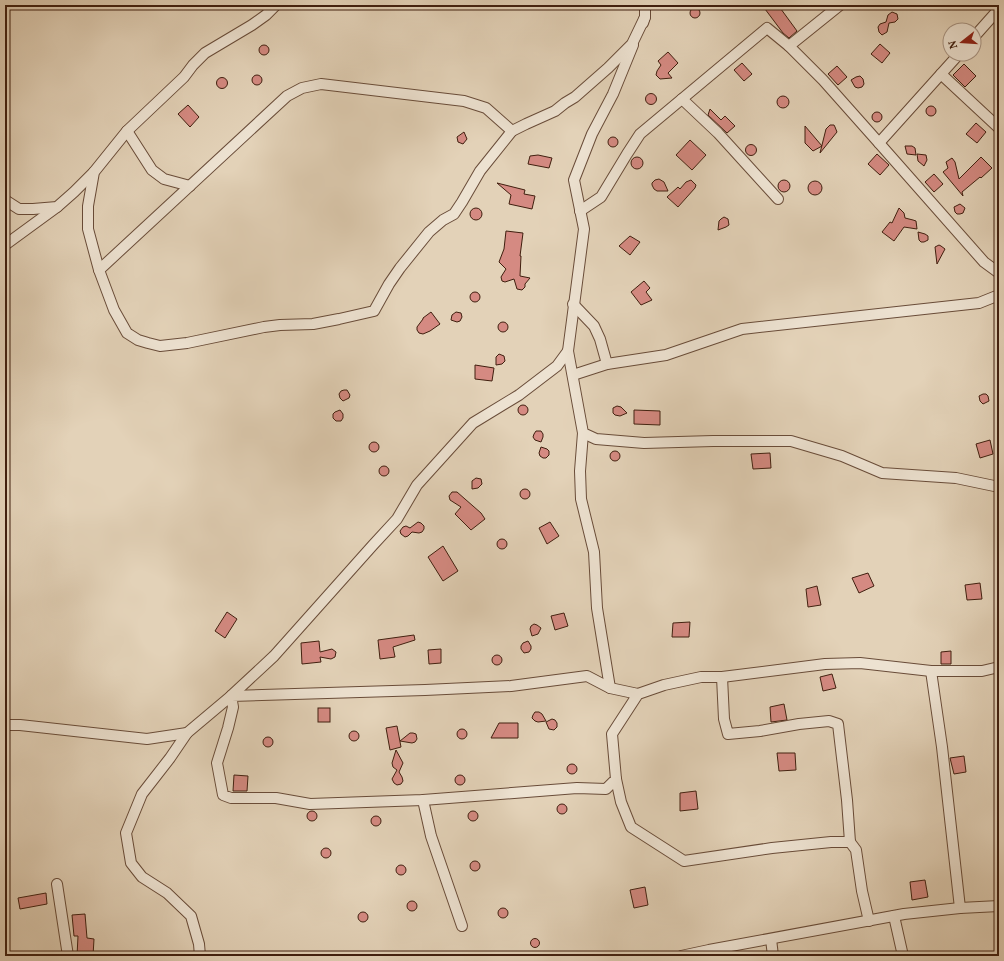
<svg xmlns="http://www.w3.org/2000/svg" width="1004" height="961" viewBox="0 0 1004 961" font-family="Vollkorn,serif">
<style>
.building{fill:#d58a82;stroke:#401f0f}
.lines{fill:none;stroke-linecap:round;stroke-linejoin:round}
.minor-casing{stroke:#694c39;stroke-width:12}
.minor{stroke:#ede2d1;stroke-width:10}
</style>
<rect width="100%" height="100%" fill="#e3d2b8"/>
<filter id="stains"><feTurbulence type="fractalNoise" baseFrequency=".005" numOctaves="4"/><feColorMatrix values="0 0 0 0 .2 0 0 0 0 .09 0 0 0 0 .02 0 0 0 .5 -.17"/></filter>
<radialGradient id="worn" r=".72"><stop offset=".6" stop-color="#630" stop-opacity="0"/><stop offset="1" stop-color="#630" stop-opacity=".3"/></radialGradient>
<g class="building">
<path d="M762,5H778L797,31L789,38L783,33Z"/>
<circle cx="695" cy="13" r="5"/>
<path d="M892,12L897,14L898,19L895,22L889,23L887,32L882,35L879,32L878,27L880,24L886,22L888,15Z"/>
<path d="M880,44L890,53L882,63L871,54Z"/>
<circle cx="264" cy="50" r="5"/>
<path d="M668,52L678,63L668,73L672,78L660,79L656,75L657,71L661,65L658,61Z"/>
<path d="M742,63L752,74L744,81L734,70Z"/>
<path d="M964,64L976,76L965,87L953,75Z"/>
<path d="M837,66L847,77L838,85L828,74Z"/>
<circle cx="257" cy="80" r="5"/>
<path d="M860,76L863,79L864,84L862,87L858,88L855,87L851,80L856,77Z"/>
<circle cx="222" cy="83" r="5.5"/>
<circle cx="651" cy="99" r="5.5"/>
<circle cx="783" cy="102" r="6"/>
<path d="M188,105L199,117L190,127L178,114Z"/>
<circle cx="931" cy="111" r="5"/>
<path d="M710,109L721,120L725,116L735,126L727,133L708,115Z"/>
<circle cx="877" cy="117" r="5"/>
<path d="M976,123L986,132L977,143L966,134Z"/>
<path d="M830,125H834L835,127L837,132L820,153L826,129Z"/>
<path d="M805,126L822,146L813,151L805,143Z"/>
<path d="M464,132L467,139L463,144L458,142L457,137Z"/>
<circle cx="613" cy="142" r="5"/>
<path d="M690,140L706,155L692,170L676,155Z"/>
<circle cx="751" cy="150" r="5.5"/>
<path d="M905,146H912L915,148L916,155L907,154Z"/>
<path d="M877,154L889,165L880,175L868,164Z"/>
<path d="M917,154L926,155L927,160L924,166L918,161Z"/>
<path d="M538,155L552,158L549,168L528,164L530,156Z"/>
<circle cx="637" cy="163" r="6"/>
<path d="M981,157L992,168L981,178L980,177L962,192L963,196L943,172L948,168L946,162L952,158L955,162L959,179Z"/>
<path d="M934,174L943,184L934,192L925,182Z"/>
<path d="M659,179L664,182L668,191H657L654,189L652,185V183L655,180Z"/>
<circle cx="784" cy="186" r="6"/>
<path d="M691,180L696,185L695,188L678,207L667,197L678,187L680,189L686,182Z"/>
<circle cx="815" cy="188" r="7"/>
<path d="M497,183L525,190L524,194L535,196L532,209L509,204L511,195Z"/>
<path d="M960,204L965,208L963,213L960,214H957L955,212L954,207Z"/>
<path d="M899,208L904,213L905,218L913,220L916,221L917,229L904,227L894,241L882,232L890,222L892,223Z"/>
<circle cx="476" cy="214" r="6"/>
<path d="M724,217L728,219L729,225L726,227L718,230L719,221L721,219Z"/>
<path d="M506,231L523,233L520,256H521L520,276L530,278L525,284V287L522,290L517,289L514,279L505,282L502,281L501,277L506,269L499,262L504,249Z"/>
<path d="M918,232L925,234L928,236V240L924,242H921L919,240Z"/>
<path d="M630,236L640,242L630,255L619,246Z"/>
<path d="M939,245L941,246L945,249L937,264L935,247Z"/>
<path d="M644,281L650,288L646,292L652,300L641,305L631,292Z"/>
<circle cx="475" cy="297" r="5"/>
<path d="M431,312L440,324L430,331L423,334L419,333L417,330V327L423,319V318Z"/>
<path d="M456,312L461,313L462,317L460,321L457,322L451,320L452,315Z"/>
<circle cx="503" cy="327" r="5"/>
<path d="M499,354L504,356L505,361L502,364L496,365V357Z"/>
<path d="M475,365L494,368L492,381L475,379Z"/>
<path d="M344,390H347L350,395L349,398L343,401L340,398L339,394L341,391Z"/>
<path d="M983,394H986L988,396L989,401L983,404L980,401L979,396Z"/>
<circle cx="523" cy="410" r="5"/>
<path d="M617,406L621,407L627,413L620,416L615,415L613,413V408Z"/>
<path d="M340,410L343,414V418L341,421H336L333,418V414L335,412Z"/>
<path d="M634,410L660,411V425L634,424Z"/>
<path d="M536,431H541L543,434V437L541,442L535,440L533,437L534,434Z"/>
<path d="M990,440L993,454L980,458L976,444Z"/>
<circle cx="374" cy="447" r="5"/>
<path d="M541,447L547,449L549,451V455L546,458H543L540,456L539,453Z"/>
<circle cx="615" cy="456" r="5"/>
<path d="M770,453L771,468L753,469L751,454Z"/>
<circle cx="384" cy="471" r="5"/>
<path d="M476,478L481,479L482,484L478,488L472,489V481Z"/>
<circle cx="525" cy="494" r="5"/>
<path d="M452,492H457L481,513L485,519L471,530L455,514L461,507L450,500L449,496Z"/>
<path d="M418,522L421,523L424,526V529L422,532L419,533L412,532L408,536L405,537L401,534L400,531L403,527L406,526L410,528Z"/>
<path d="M550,522L559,536L547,544L539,528Z"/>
<circle cx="502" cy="544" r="5"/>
<path d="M443,546L458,571L443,581L428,557Z"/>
<path d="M868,573L874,586L859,593L852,578Z"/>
<path d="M980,583L982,599L967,600L965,585Z"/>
<path d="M817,586L821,605L808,607L806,589Z"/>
<path d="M227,612L237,619L225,638L215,631Z"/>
<path d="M564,613L568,626L555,630L551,616Z"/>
<path d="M690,622L689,637H672L673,623Z"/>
<path d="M534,624L537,625L541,628L538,634L532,636L530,629L531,626Z"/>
<path d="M414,635L415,640L393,647L395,657L380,659L378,640Z"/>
<path d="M319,641L320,652L332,649L336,652L335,657L331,659L320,657L321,662L302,664L301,643Z"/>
<path d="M528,641L531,646V649L529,652L524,653L521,649V646L523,643Z"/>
<path d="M441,649V663L429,664L428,650Z"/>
<path d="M951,651V664H941V652Z"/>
<circle cx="497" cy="660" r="5"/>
<path d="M832,674L836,688L823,691L820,677Z"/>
<path d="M784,704L787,720L771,722L770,707Z"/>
<rect x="318" y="708" width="12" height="14"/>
<path d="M535,712H539L542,714L546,721L538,722L535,721L532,718L533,715Z"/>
<path d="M552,719L555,720L557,723V727L554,730L549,729L546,722Z"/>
<path d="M499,723H518V738H491Z"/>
<path d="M397,726L401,747L390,750L386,728Z"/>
<circle cx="462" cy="734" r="5"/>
<circle cx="354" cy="736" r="5"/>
<path d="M410,733H413L416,734L417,739L415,742L412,743L400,741Z"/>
<circle cx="268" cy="742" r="5"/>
<path d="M396,750L403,763L399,772L402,777L403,781L401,784L397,785L394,783L392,779L397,770L393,767L392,763Z"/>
<path d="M777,753H795L796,770L779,771Z"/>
<path d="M964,756L966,772L954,774L950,758Z"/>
<circle cx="572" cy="769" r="5"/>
<circle cx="460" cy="780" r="5"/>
<path d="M234,775L248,776L247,791H233Z"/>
<path d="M696,791L698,809L680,811V793Z"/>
<circle cx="562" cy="809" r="5"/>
<circle cx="312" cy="816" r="5"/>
<circle cx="473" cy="816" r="5"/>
<circle cx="376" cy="821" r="5"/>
<circle cx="326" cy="853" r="5"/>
<circle cx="475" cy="866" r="5"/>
<circle cx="401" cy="870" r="5"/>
<path d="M925,880L928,897L912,900L910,882Z"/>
<path d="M645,887L648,905L634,908L630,890Z"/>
<path d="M46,893L47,904L20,909L18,898Z"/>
<circle cx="412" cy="906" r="5"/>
<circle cx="503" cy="913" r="5"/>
<circle cx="363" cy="917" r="5"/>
<path d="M85,914L87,938L94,939L93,956H77L78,936H74L72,915Z"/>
<circle cx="535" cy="943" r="4.5"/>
</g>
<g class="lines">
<defs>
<g id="minor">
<path d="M276,5L266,15L252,25L205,53L193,65L184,77L127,131L94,172L88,206V229L99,270L114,310L127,333L138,340L148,343L160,346L187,343L264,327L280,325L313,324L339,319L374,311L389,284L400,268L429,232L443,220L454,214L462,202L480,171L512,131L526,124L555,111L565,103L575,97L608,68L632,44L645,17"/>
<path d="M643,23L645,17V5"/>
<path d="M974,37L998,10"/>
<path d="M633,45L613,94L592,134L574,180L584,229L568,351L583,433L596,439L644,443L713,441H791L842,456L882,473L956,478L999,487"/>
<path d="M789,46L823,80L879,143L941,74"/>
<path d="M959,54L941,74L999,128"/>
<path d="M682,99L718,133L778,199"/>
<path d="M127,131L152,170L164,179L190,186"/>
<path d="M879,143L984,262L999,273"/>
<path d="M5,200L19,209H33L57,207L74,192L94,172"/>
<path d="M580,211L601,197L627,154L640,134L767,28L789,46L840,5"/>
<path d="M5,245L57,207"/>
<path d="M99,270L287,96L302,88L321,84L464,101L486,108L512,131"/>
<path d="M573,304L594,326L600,339L607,364"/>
<path d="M573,375L607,364L666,355L742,329L979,303L999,295"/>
<path d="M583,433L580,471L581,499L594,552L597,608L610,688"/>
<path d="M931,671L942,747L960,908"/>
<path d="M722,677L724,719L728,734L760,731L799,724L829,721L838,724L847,800L850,842"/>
<path d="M638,694L612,734L616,779L606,789L577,788L423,800L310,804L276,798H231L223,795L217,763L228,728L233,707L231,696L425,690L511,686L587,676L610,688L638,694L664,685L701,677H722L825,664L860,663L931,671H982L999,667"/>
<path d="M5,725H20L147,739L187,733L231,696L274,656L373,545L397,519L417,485L473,423L519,395L557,366L568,351"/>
<path d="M187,733L170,758L142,794L126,833L131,863L142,877L167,893L191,916L199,944L200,956"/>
<path d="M616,779L621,802L631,827L684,861L772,848L831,842H850L856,850L862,891L869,921"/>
<path d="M423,800L431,836L462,926"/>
<path d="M57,884L68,956"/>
<path d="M894,916L903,956"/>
<path d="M771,939L773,956"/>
<path d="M681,956L709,950L904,914L960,908L999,906"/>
</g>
</defs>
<use href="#minor" class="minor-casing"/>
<use href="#minor" class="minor"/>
</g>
<rect width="1004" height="961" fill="none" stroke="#e3d2b8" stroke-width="20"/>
<rect x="6" y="6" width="992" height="949" fill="none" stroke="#401f0f" stroke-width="2"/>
<rect x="10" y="10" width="984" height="941" fill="none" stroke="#401f0f"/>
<g transform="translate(962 42) rotate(253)"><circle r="19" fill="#ede2d1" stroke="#a89483"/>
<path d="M0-3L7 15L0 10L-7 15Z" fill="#8f2418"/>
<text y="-6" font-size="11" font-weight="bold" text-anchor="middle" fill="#401f0f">N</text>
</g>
<rect width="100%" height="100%" filter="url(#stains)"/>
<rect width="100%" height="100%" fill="url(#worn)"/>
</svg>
